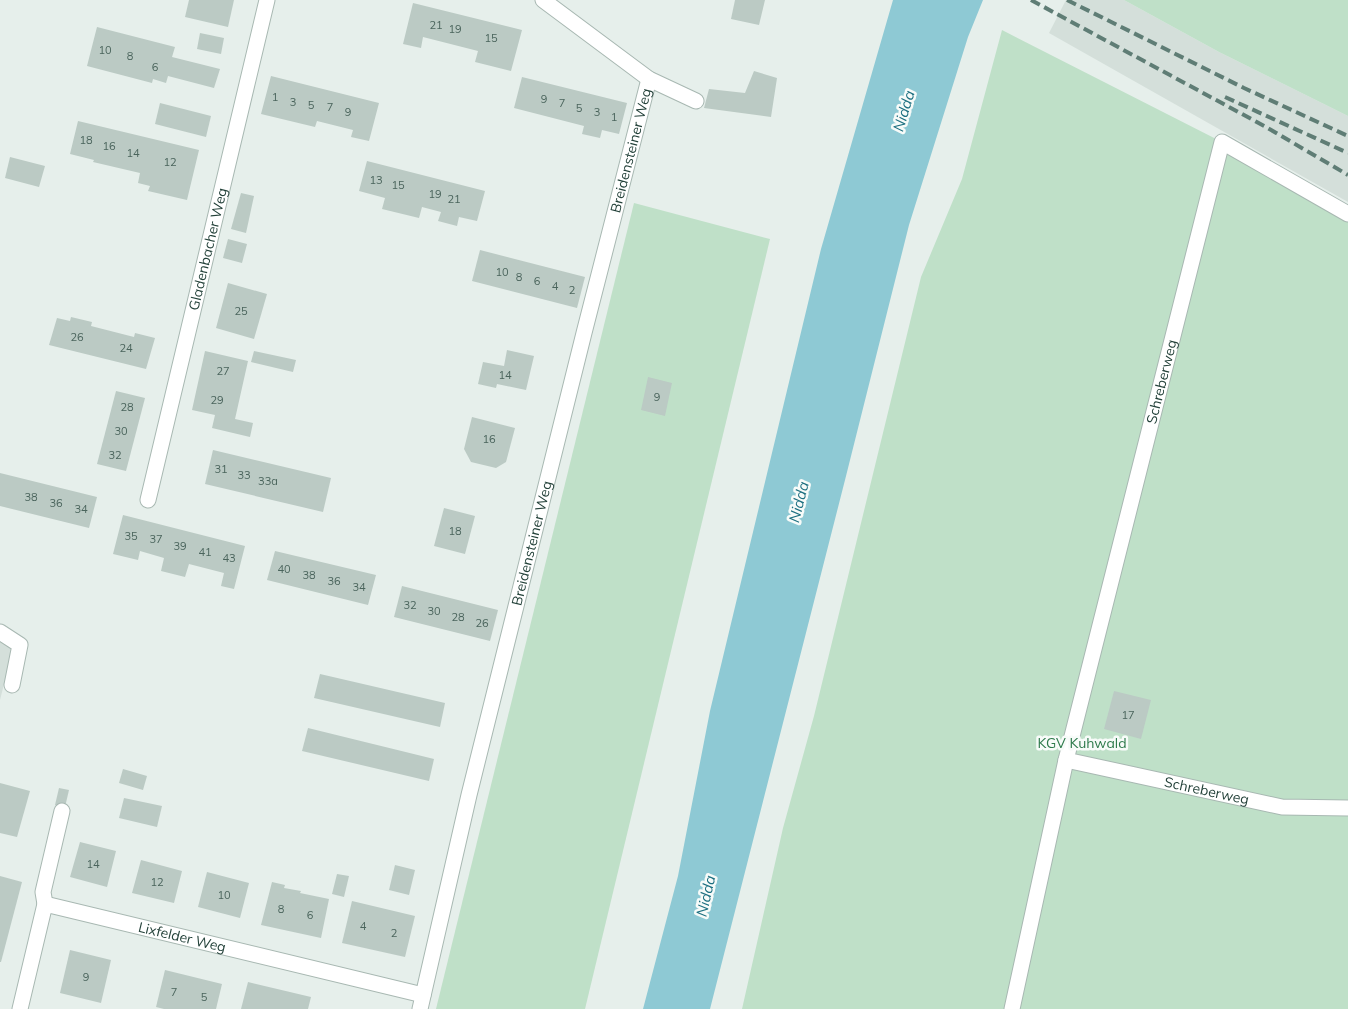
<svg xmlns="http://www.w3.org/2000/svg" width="1348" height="1009" viewBox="0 0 1348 1009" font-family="Mulish,sans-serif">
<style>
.built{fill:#d4dfda}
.green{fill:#bfe0c8}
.water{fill:#8ec9d4}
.building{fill:#bbcac4}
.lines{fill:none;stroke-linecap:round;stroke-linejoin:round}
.minor-casing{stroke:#a8b8b2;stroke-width:17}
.minor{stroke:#fff;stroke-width:15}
.rail{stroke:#5f7d75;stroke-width:4;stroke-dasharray:10 5;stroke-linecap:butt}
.labels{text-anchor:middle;stroke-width:5;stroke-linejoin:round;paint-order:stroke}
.number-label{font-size:11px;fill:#4a645c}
.street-label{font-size:14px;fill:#24423a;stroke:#f7fbf9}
.park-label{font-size:14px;fill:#2d7a4b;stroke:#f7fbf9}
.water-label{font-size:15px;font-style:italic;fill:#1c6f80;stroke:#f7fbf9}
</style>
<rect width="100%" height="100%" fill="#e6efeb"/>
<g class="built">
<path d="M1066,0H1124L1219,52L1348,116V202L1049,33Z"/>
<path d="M0,639L13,648L0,700Z"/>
</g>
<g class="green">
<path d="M1124,0H1348V116L1219,52Z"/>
<path d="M1002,30L1222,142L1348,214V1009H742L783,828L814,716L921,277L962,179Z"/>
<path d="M634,203L770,239L585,1009H436Z"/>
</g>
<path class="water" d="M893,0H983L968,37L909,225L845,480L710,1009H643L678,876L710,711L821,249Z"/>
<g class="building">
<path d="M189,0H234L228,27L185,17Z"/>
<path d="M735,0H765L759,25L731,19Z"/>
<path d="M413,3L522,30L511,71L475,62L478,51L423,37L421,48L403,44Z"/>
<path d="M97,27L175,47L172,57L220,69L214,88L168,76L166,83L153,79L152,83L87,66Z"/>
<path d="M200,33L224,38L221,54L197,49Z"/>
<path d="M754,71L777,78L771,117L704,108L709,89L745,93Z"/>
<path d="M271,76L379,103L369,141L351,137L353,130L317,121L315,127L261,114Z"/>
<path d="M522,77L627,103L619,134L602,130L600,138L582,134L584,126L514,108Z"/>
<path d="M160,103L211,116L206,137L155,124Z"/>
<path d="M78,121L199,150L187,200L148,191L150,186L138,183L140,173L93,162L94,160L70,154Z"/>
<path d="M10,157L45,166L39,187L5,178Z"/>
<path d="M367,161L485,191L477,221L459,217L457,226L438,221L441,212L422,207L419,218L382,209L385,198L359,191Z"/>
<path d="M241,193L254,196L246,233L231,229Z"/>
<path d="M228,239L247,244L242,263L223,258Z"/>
<path d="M480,250L585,277L577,308L472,281Z"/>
<path d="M228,283L267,294L254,339L216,328Z"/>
<path d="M71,317L92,322L91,326L134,337L135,333L155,338L146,369L49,345L57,318L70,321Z"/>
<path d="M507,350L534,356L526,390L497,384L496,388L478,384L483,362L504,366Z"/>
<path d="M205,351L248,361L235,419L253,423L250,437L212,428L215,415L192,410Z"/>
<path d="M254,351L296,360L293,372L251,362Z"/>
<path d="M648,377L672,383L665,416L641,410Z"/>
<path d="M116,391L145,398L126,471L97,464Z"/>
<path d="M472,417L515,428L506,462L496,468L471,462L464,449Z"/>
<path d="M213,450L331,478L323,512L205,484Z"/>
<path d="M0,473L97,497L89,528L0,506Z"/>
<path d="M444,508L475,516L465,554L434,546Z"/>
<path d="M123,515L245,546L234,589L221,586L224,573L189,564L185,577L161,571L164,558L140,551L138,560L113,554Z"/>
<path d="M275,551L376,575L368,605L267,580Z"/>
<path d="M402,586L498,610L490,641L394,617Z"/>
<path d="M320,674L445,703L440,727L314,698Z"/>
<path d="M1114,691L1151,700L1141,739L1104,729Z"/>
<path d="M308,728L434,759L429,781L302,751Z"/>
<path d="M123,769L147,776L143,790L119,783Z"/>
<path d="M0,783L30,791L17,837L0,833Z"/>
<path d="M59,788L69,790L65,807L55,805Z"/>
<path d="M124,798L162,806L157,827L119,818Z"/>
<path d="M80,842L116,851L107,887L70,877Z"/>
<path d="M141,860L182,871L174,903L132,893Z"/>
<path d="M395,865L415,870L409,895L389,890Z"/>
<path d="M207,872L249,883L240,918L198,907Z"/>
<path d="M337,874L349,876L344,897L332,894Z"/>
<path d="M0,876L22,882L1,962H0Z"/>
<path d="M272,882L285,885L284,888L301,891L300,893L329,899L321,938L261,925Z"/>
<path d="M352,901L415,916L405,957L342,943Z"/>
<path d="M70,950L111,960L101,1003L60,993Z"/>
<path d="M165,970L222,984L216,1009H164L156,1007Z"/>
<path d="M248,982L311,997L308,1009H241Z"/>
</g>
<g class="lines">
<defs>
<g id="minor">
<path d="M543,0L649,79L696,101"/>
<path id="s1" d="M148,500L267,0"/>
<path d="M0,632L20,645L12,685"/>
<path id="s2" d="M1066,760L1282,807L1348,808"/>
<path d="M45,904L43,892L62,811"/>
<path id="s3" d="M20,1009L45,904L423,995"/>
<path id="s4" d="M420,1009L469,795L584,333L649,79"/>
<path id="s5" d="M1012,1009L1066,760L1222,142L1348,214"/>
</g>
</defs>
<use href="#minor" class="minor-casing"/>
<use href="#minor" class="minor"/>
<g class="rail">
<path d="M1031,0L1266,127L1348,175"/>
<path d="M1067,0L1244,88L1348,136"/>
<path d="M1225,97L1348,153"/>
</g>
</g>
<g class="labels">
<g class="number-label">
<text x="436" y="29">21</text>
<text x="455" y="33">19</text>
<text x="491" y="42">15</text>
<text x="105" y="54">10</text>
<text x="130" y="60">8</text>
<text x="155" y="71">6</text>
<text x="275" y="101">1</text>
<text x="544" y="103">9</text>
<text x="293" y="106">3</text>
<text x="562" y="107">7</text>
<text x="311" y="109">5</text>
<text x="330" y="111">7</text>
<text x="579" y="112">5</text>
<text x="348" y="116">9</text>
<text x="597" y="116">3</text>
<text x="614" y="121">1</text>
<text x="86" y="144">18</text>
<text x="109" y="150">16</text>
<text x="133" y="157">14</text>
<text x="170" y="166">12</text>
<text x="376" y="184">13</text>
<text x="398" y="189">15</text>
<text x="435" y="198">19</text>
<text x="454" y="203">21</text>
<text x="502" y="276">10</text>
<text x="519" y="281">8</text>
<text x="537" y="285">6</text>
<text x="555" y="290">4</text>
<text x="572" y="294">2</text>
<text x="241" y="315">25</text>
<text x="77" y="341">26</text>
<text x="126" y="352">24</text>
<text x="223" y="375">27</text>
<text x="505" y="379">14</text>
<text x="657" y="401">9</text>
<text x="217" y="404">29</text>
<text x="127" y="411">28</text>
<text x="121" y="435">30</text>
<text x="489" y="443">16</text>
<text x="115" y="459">32</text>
<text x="221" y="473">31</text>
<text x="244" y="479">33</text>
<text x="268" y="485">33a</text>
<text x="31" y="501">38</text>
<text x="56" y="507">36</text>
<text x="81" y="513">34</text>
<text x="455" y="535">18</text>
<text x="131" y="540">35</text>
<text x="156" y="543">37</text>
<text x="180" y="550">39</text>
<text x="205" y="556">41</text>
<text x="229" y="562">43</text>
<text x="284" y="573">40</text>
<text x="309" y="579">38</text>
<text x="334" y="585">36</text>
<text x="359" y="591">34</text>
<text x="410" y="609">32</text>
<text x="434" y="615">30</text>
<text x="458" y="621">28</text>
<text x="482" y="627">26</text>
<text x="1128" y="719">17</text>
<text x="93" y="868">14</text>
<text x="157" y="886">12</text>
<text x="224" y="899">10</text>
<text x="281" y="913">8</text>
<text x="310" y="919">6</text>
<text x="363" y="930">4</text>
<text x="394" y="937">2</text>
<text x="86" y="981">9</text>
<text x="174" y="996">7</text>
<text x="204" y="1001">5</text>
</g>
<g class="street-label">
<text dy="5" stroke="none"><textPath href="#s4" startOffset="884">Breidensteiner Weg</textPath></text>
<text dy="5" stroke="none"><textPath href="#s1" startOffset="258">Gladenbacher Weg</textPath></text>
<text dy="5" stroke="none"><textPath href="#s5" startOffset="645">Schreberweg</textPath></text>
<text dy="5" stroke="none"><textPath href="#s4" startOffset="479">Breidensteiner Weg</textPath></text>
<text dy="5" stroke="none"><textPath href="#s2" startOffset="144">Schreberweg</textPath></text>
<text dy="5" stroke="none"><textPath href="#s3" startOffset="249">Lixfelder Weg</textPath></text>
</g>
<g class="park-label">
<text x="1082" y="748">KGV Kuhwald</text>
</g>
<g class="water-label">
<text transform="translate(904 111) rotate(-73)" y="5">Nidda</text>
<text transform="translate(799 502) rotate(-76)" y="5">Nidda</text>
<text transform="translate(706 896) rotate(-77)" y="5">Nidda</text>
</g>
</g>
</svg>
